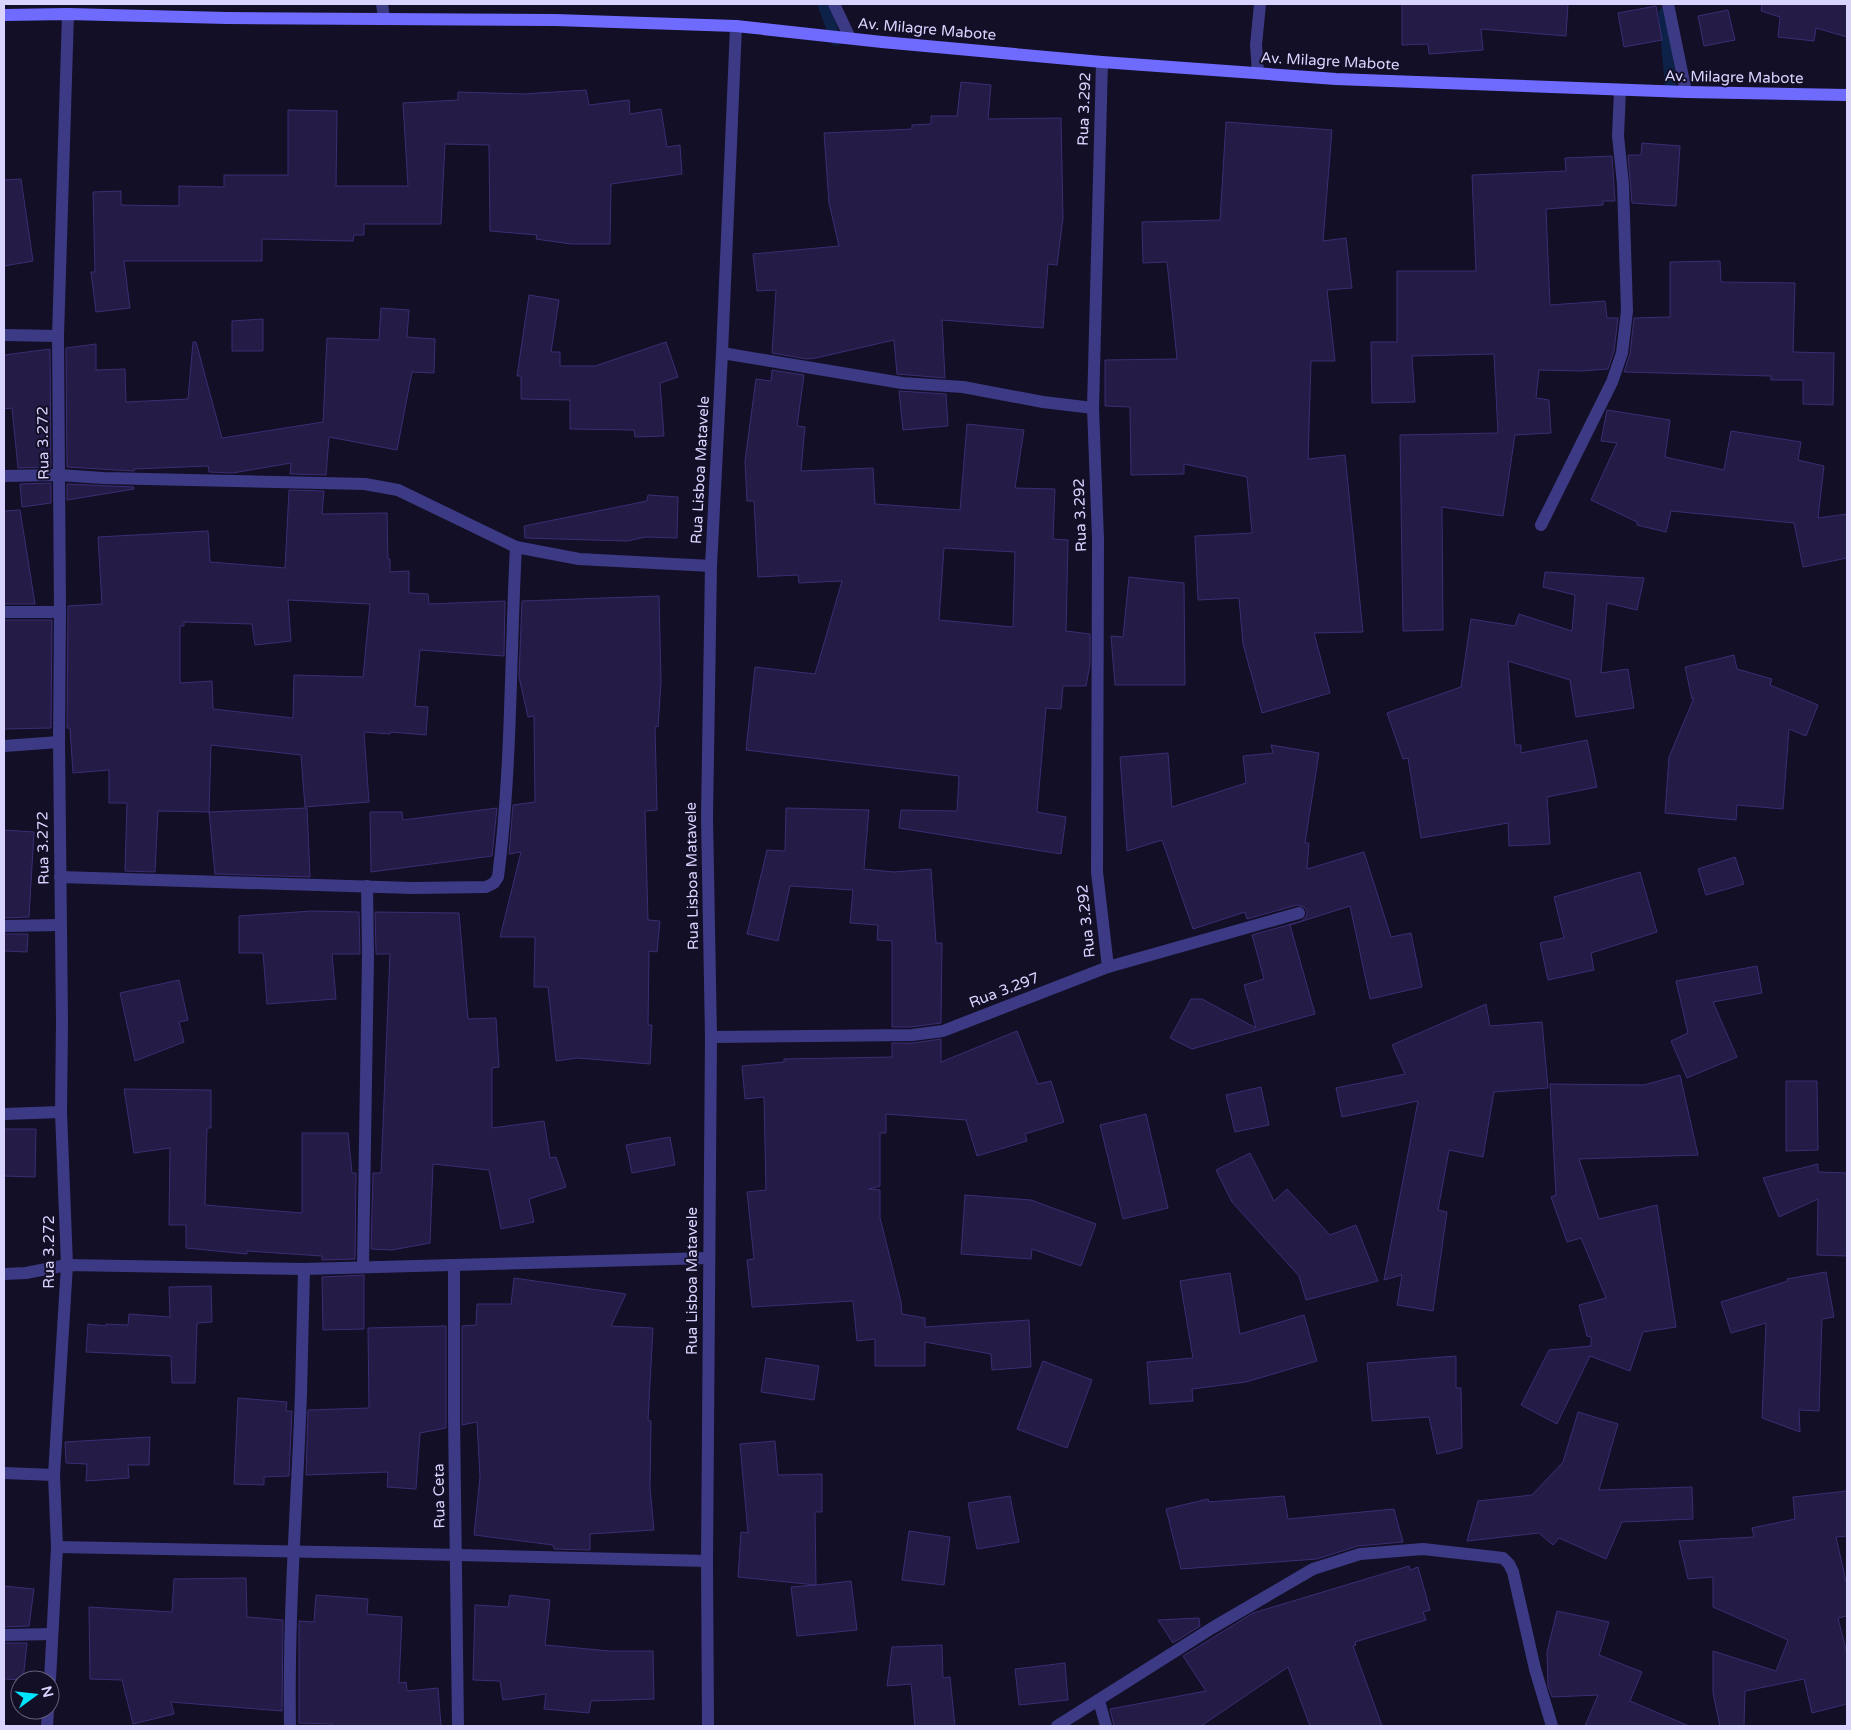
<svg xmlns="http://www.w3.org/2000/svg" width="1851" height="1730" viewBox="0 0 1851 1730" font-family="'Varela Round',sans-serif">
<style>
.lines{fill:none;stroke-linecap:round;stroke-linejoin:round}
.stream{stroke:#0c2248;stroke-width:11}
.building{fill:#241b47;stroke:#3b2d73;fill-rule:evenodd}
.street{stroke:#3d3a85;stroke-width:12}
.secondary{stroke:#6f6bff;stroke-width:12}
.labels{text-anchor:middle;stroke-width:4;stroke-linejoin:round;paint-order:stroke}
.street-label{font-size:15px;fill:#d9d4ff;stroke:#130f26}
</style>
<rect width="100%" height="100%" fill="#130f26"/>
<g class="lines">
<g class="stream">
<path d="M823,4L836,40"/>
<path d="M1664,13L1671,93"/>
</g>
</g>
<g class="building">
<path d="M1402,4H1568L1566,36L1481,29L1483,50L1429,54L1428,44L1402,45Z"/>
<path d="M1762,4H1847V37L1816,28L1814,41L1778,37L1780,17L1761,11Z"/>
<path d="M1656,6L1662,40L1624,47L1618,13Z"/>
<path d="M1728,10L1735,40L1704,46L1698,16Z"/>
<path d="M961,82L991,85L988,119L1061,118L1063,218L1057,265L1048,264L1043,328L942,320L945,378L897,374L894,340L816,358L807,359L772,353L776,290L757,291L753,254L839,246L829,203L824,133L912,129V125L931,124V116H957Z"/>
<path d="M586,90L589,105L629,100L630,114L661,109L667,147L680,145L682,174L611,184L610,244H571L536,239L537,235L490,231L489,145L445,144L441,224H364V235H354L353,241L262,239V261H124L130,308L96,312L91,272H95L93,192L121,191V205L179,206V186L224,187V175H288V110L337,111L336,186H408L403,103L458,100V92L523,94Z"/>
<path d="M1226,122L1332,130L1323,241L1346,238L1352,288L1327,290L1335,361H1311L1308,459L1345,455L1363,632L1314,633L1330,693L1262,713L1243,644L1239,598L1198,600L1195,536L1252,533L1247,477L1184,464V474L1131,475L1130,407L1105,406V360L1177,359L1167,262L1143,263L1142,222L1220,220Z"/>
<path d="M1642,143L1680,146L1676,206L1632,203L1628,155H1641Z"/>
<path d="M1612,156L1615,201H1603V205L1546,209L1550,305L1605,301L1607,318H1618L1614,351L1608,369L1580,371L1539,370L1536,398L1549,400L1551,433L1515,435L1503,516L1442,507L1443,630L1403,631L1400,435L1498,433L1494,354L1412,356L1415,402L1372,403L1371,342H1397V271H1476L1472,175L1566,171L1565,158Z"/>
<path d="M21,179L33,261L4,266V180Z"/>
<path d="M1720,261L1721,282L1795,283L1793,352L1834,353L1833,405L1803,404V380H1771V376L1624,372L1630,354L1634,318L1670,317V262Z"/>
<path d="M529,295L559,300L551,352H560V366H595L666,342L678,377L660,383L664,436L635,437L634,430L570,429V400L521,399V376H517Z"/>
<path d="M381,308L409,310L407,337L435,339L434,373L412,372L397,450L329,437L326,475L290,474L291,463L233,473L209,472L208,466L134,469V471L67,467L66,348L96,344V370L125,369L126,402L188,399L193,342H196L222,438L323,422L327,338L379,340Z"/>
<path d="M263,319V351H232V321Z"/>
<path d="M50,349L51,467L18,468L12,408L4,409V355Z"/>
<path d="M772,370L804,375L797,426L805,427L801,471L873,468L875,504L960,510L967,424L1024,430L1015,488L1055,489L1053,539L1068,540L1066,631L1090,634V664L1086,686H1063L1061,709L1046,708L1037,812L1066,817L1061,854L899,828L901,810L957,811L959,776L746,750L755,667L815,674L842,581L799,583L798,575L758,577L754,501H747L745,461L756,379L771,381ZM944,548L1015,552L1013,627L939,620Z"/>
<path d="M899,391L946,394L948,426L903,430Z"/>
<path d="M1607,410L1670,420L1665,457L1724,470L1731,431L1801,442L1798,460L1824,466L1818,518L1847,514V558L1803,567L1794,523L1671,511L1666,532L1637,525V522L1591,500L1617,443L1601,441Z"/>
<path d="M51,483V503L22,507L20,484Z"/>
<path d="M67,484L134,487V489L67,500Z"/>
<path d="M289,490L324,491L322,514L387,513L388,559H390V572L409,571V593L428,594L429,604L505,601L504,656L420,650L415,706L428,707L426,735L391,732L390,734L364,732L369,802L305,807L301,755L211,745L209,812L307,808L310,877L215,874L209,812L158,811L155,872L125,871L127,803H109V770L73,773L70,728H67L68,606L102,604L98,537L208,531L210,562L285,568ZM288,600L370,604L363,677L294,675L293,718L213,709L212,681L180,683V626H184V622L252,624L255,645L291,641Z"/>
<path d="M648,495L678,497L677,538L646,537L627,541L525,538L524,526L647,501Z"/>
<path d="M20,510L35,604H4V511Z"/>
<path d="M1545,572L1644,578L1637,610L1607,603L1601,673L1628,669L1634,708L1576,717L1570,680L1508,661L1515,745H1521V753L1587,740L1597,787L1547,797L1550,844L1509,846L1508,823L1421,838L1408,758L1403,759L1387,713L1461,687L1471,619L1515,626L1519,614L1572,631L1575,595L1543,587Z"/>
<path d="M1129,577L1184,583L1185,685H1115L1111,636L1123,637Z"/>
<path d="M659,596L661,682L658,727L655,726L657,810L645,811L648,920L660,921L657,952L649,951L648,1025H652L650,1064L578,1058L556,1061L548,987H534L535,937H500L521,852L509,854L513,805L535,802L534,716L528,717L519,677L522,601Z"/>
<path d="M4,620H52L51,728L4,729Z"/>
<path d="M1734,655L1737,669L1772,679L1770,685L1818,705L1806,736L1789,729L1783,809L1737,805L1736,820L1665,813L1669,757L1694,698L1692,699L1685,667Z"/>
<path d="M1271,745L1319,753L1305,843H1309L1307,869L1364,852L1391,937L1411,933L1422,987L1370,999L1350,906L1290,925L1315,1014L1192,1049L1170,1038L1191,999H1202L1256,1028L1244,985L1264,979L1252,935L1302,921L1307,915V911L1304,907L1297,905L1247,919L1245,912L1193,929L1162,840L1127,851L1120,757L1168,753L1172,807L1246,783L1243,756L1273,753Z"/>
<path d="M497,808L492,856L371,872L370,812H402L403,820Z"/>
<path d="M786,808L869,810L864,869L894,872L931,869L936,943H942L941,1023L911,1027H892V941L877,940L878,925L850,923L853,890L790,886L778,941L747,934L767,850L785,851Z"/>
<path d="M4,830L34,832L29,917L4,918Z"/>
<path d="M1735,857L1744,884L1706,895L1698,869Z"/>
<path d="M1640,872L1657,932L1591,953L1594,970L1548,980L1540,943L1564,938L1554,897Z"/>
<path d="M312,911L359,912L360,954H332L336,999L267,1004L263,953H239V916Z"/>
<path d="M375,912L459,913L468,1019L496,1018L499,1067L492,1068V1128L544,1121L550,1158L556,1157L566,1187L529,1199L534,1222L501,1229L489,1170L433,1164L430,1243L392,1250L371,1249L373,1173H381L390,954H376Z"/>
<path d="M4,934H28L27,952L4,951Z"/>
<path d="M1757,966L1762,993L1713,1002L1737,1057L1687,1078L1671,1041L1688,1033L1676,981Z"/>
<path d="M179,980L188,1020L179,1022L184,1042L135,1061L120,993Z"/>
<path d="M1486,1004L1490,1026L1542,1022L1548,1088L1494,1092L1483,1157L1449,1150L1438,1210L1447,1212L1433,1311L1397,1305L1402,1275L1384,1280L1418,1101L1342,1117L1336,1088L1405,1074L1392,1045Z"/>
<path d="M1017,1031L1038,1084L1051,1081L1064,1122L1025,1134L1027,1141L977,1156L966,1120L886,1114V1133H880V1186L869,1189L880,1190V1218L901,1302L902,1314L925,1318V1327L1029,1320L1031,1367L992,1370L991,1354L925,1342V1366H875V1339L857,1341L853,1301L752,1307L747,1260L754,1259L747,1192L766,1190L764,1097L745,1099L742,1066L784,1062V1059L892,1057V1043H913L941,1039V1062Z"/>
<path d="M1680,1075L1698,1155L1579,1159L1599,1219L1657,1205L1676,1327L1643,1332L1630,1371L1590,1356L1557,1424L1521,1405L1549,1350L1591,1346V1337L1587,1336L1579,1305L1606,1298L1581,1238L1567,1242L1551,1197L1556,1195L1550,1084L1644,1085Z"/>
<path d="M1786,1081H1817L1818,1150L1786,1151Z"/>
<path d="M1261,1087L1269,1125L1235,1132L1226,1095Z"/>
<path d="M124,1089L211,1090V1128H207L205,1205L302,1213V1133H348L352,1173H356L355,1259L322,1260V1256L247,1251V1254L186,1248V1225H169L170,1148L134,1153Z"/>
<path d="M1146,1114L1168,1208L1123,1219L1100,1125Z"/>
<path d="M4,1129H36L35,1177L4,1176Z"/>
<path d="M670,1137L675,1165L632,1173L626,1145Z"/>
<path d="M1250,1153L1274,1201L1287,1189L1330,1235L1356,1225L1378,1281L1306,1300L1299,1276L1232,1202L1216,1170Z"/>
<path d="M1818,1164V1172L1847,1173V1256L1817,1255L1818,1199L1779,1217L1763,1178Z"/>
<path d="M965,1195L1031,1200L1096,1224L1081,1266L1032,1249L1031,1259L961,1254Z"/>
<path d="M1826,1272L1834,1317L1822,1319L1819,1411L1799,1410L1800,1432L1762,1418L1766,1323L1731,1333L1721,1302L1788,1281L1787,1279Z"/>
<path d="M1230,1273L1240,1334L1304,1315L1317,1361L1246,1382L1192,1389L1193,1401L1150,1404L1147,1362L1193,1358L1180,1281Z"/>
<path d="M364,1275V1329L323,1330L322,1277Z"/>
<path d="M514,1278L626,1294L611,1326L653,1328L648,1420L651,1421L650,1488L654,1530L590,1534V1550H588L554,1549L553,1545L474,1535L480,1477L477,1422L462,1425V1326L476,1325L477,1304H511Z"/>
<path d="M211,1286L212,1322L197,1323L195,1383H172L171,1356L86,1352L88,1324L106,1326V1324L128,1325L129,1314L170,1317L169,1287Z"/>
<path d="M446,1326V1428L420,1433L416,1489L387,1487L388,1472L306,1475L308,1410L369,1408L368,1328Z"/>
<path d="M1456,1356V1388H1461L1462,1448L1437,1454L1429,1417L1372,1421L1367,1363Z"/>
<path d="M766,1358L819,1366L814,1400L761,1392Z"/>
<path d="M1043,1361L1092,1380L1067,1448L1017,1429Z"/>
<path d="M238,1398L287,1402L286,1411H292L289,1476L264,1477V1485L234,1484Z"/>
<path d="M1578,1412L1618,1424L1599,1490L1692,1487L1693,1519L1622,1522L1606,1559L1559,1538L1553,1545L1539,1533L1467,1541L1478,1501L1532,1495L1563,1462Z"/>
<path d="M150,1437L149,1465H128L129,1478L86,1481L87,1464L66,1463L65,1442Z"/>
<path d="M775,1441L778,1475L822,1474V1512H815L816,1585L851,1581L857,1630L797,1636L791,1587L816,1585L738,1577L741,1532L748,1533L740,1444Z"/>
<path d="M1847,1491V1536L1836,1537L1847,1586V1616L1838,1618L1847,1654V1704L1812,1713L1804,1679L1745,1691L1744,1726H1720L1713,1693V1651L1776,1671L1788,1640L1713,1607V1577L1688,1579L1679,1541L1754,1537L1752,1528L1795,1519L1793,1497Z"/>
<path d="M1010,1496L1019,1542L977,1549L968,1503Z"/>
<path d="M1284,1496L1288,1519L1394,1509L1403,1542L1358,1546L1317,1559L1181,1569L1166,1509L1208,1499L1209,1502Z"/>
<path d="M909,1531L950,1537L944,1585L902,1580Z"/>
<path d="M1409,1566L1410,1570L1418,1567L1430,1610L1423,1612L1426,1620L1355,1642L1356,1645L1353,1646L1382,1726H1310L1288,1667L1201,1726H1114L1110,1709L1206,1691L1183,1656L1253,1613Z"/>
<path d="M246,1578L247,1617L283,1620L282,1711L171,1702L174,1714L133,1724L122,1680L90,1679L89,1607L172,1612L174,1579Z"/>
<path d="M4,1586L34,1589L29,1626L4,1627Z"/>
<path d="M316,1595L368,1599L367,1614L402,1617L399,1683L406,1682L407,1691L438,1688L441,1726H332V1724L299,1723V1621L314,1622Z"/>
<path d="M510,1595L550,1600L545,1645L610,1651H653L654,1699L591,1701L589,1713L544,1709L546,1694L503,1700L500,1681L473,1680L475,1605L508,1607Z"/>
<path d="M1557,1611L1609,1622L1599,1655L1642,1672L1630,1701L1689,1726H1585L1598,1695L1552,1697L1548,1686L1547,1652Z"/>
<path d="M1199,1618L1200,1626L1173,1643L1158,1620Z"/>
<path d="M4,1643H27L23,1680L4,1679Z"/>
<path d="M942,1645L943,1678L950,1677L955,1726H915L911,1684L887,1686L892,1647Z"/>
<path d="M1065,1663L1068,1700L1019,1705L1015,1669Z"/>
</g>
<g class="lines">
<g class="street">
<path d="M382,4L384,18"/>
<path d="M834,4L850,38"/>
<path d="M1668,4L1686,92"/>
<path d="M1102,62L1093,408L1098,539L1097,872L1108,967"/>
<path d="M1258,73L1256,45L1260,4"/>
<path d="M4,335L58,336"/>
<path d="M722,353L902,383L963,387L1043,402L1093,408"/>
<path d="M4,476L59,475L103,478L365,484L398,490L516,547L579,559L711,566"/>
<path d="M1541,525L1612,382L1622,353L1627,311L1623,184L1618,136L1620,90"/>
<path d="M4,612H60"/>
<path d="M4,746L59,742"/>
<path d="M60,877L412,888L486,887L494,883L498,877C512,768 510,657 516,547"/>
<path d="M4,926L60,925"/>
<path d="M711,1037L912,1035L943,1031L1108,967L1299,913"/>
<path d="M4,1114L61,1112"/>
<path d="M454,1265V1417L458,1726"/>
<path d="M363,1267L368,956L367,886"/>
<path d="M4,1274L26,1273L67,1265L304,1269L709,1258"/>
<path d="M4,1473L54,1475"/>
<path d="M57,1547C274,1550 490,1556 707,1561"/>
<path d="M4,1635L52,1634"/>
<path d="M50,1680L57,1547L54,1475L67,1265L61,1112L62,1022L59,742L60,612L58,336L68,14"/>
<path d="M1099,1701L1106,1726"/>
<path d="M47,1726L48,1710"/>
<path d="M290,1726C288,1615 297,1504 301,1394C302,1352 303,1310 304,1269"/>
<path d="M708,1726L707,1561L711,1037L707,817L711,566L722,353L736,26"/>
<path d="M1057,1726L1212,1628L1313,1569L1360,1554L1423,1549L1503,1558L1509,1564L1513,1572L1535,1669L1552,1726"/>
</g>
<path class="secondary" d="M4,15L68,14L227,18L555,20L736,26L882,42L1102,62L1336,79L1686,92L1847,95"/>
</g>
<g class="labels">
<g class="street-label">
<text transform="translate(927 29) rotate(5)" y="5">Av. Milagre Mabote</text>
<text transform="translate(1330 61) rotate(3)" y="5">Av. Milagre Mabote</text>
<text transform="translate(1734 77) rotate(1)" y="5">Av. Milagre Mabote</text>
<text transform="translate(1084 109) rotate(-88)" y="5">Rua 3.292</text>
<text transform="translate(43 443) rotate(-91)" y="5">Rua 3.272</text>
<text transform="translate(700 470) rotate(-87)" y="5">Rua Lisboa Matavele</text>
<text transform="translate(1080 515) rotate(-92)" y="5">Rua 3.292</text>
<text transform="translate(43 848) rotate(-91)" y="5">Rua 3.272</text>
<text transform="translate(692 876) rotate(-91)" y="5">Rua Lisboa Matavele</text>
<text transform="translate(1086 921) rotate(-96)" y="5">Rua 3.292</text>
<text transform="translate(1004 990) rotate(-21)" y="5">Rua 3.297</text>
<text transform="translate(49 1252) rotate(-90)" y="5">Rua 3.272</text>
<text transform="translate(692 1281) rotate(-90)" y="5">Rua Lisboa Matavele</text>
<text transform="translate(439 1496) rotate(-91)" y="5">Rua Ceta</text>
</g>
</g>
<rect width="1851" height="1730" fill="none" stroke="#d9d4ff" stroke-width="10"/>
<g transform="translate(35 1695) rotate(75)"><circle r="24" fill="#130f26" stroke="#625e7d"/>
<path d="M0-4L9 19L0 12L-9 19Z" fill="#00e5ff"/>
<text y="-8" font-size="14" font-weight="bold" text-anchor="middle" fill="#d9d4ff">N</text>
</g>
</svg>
